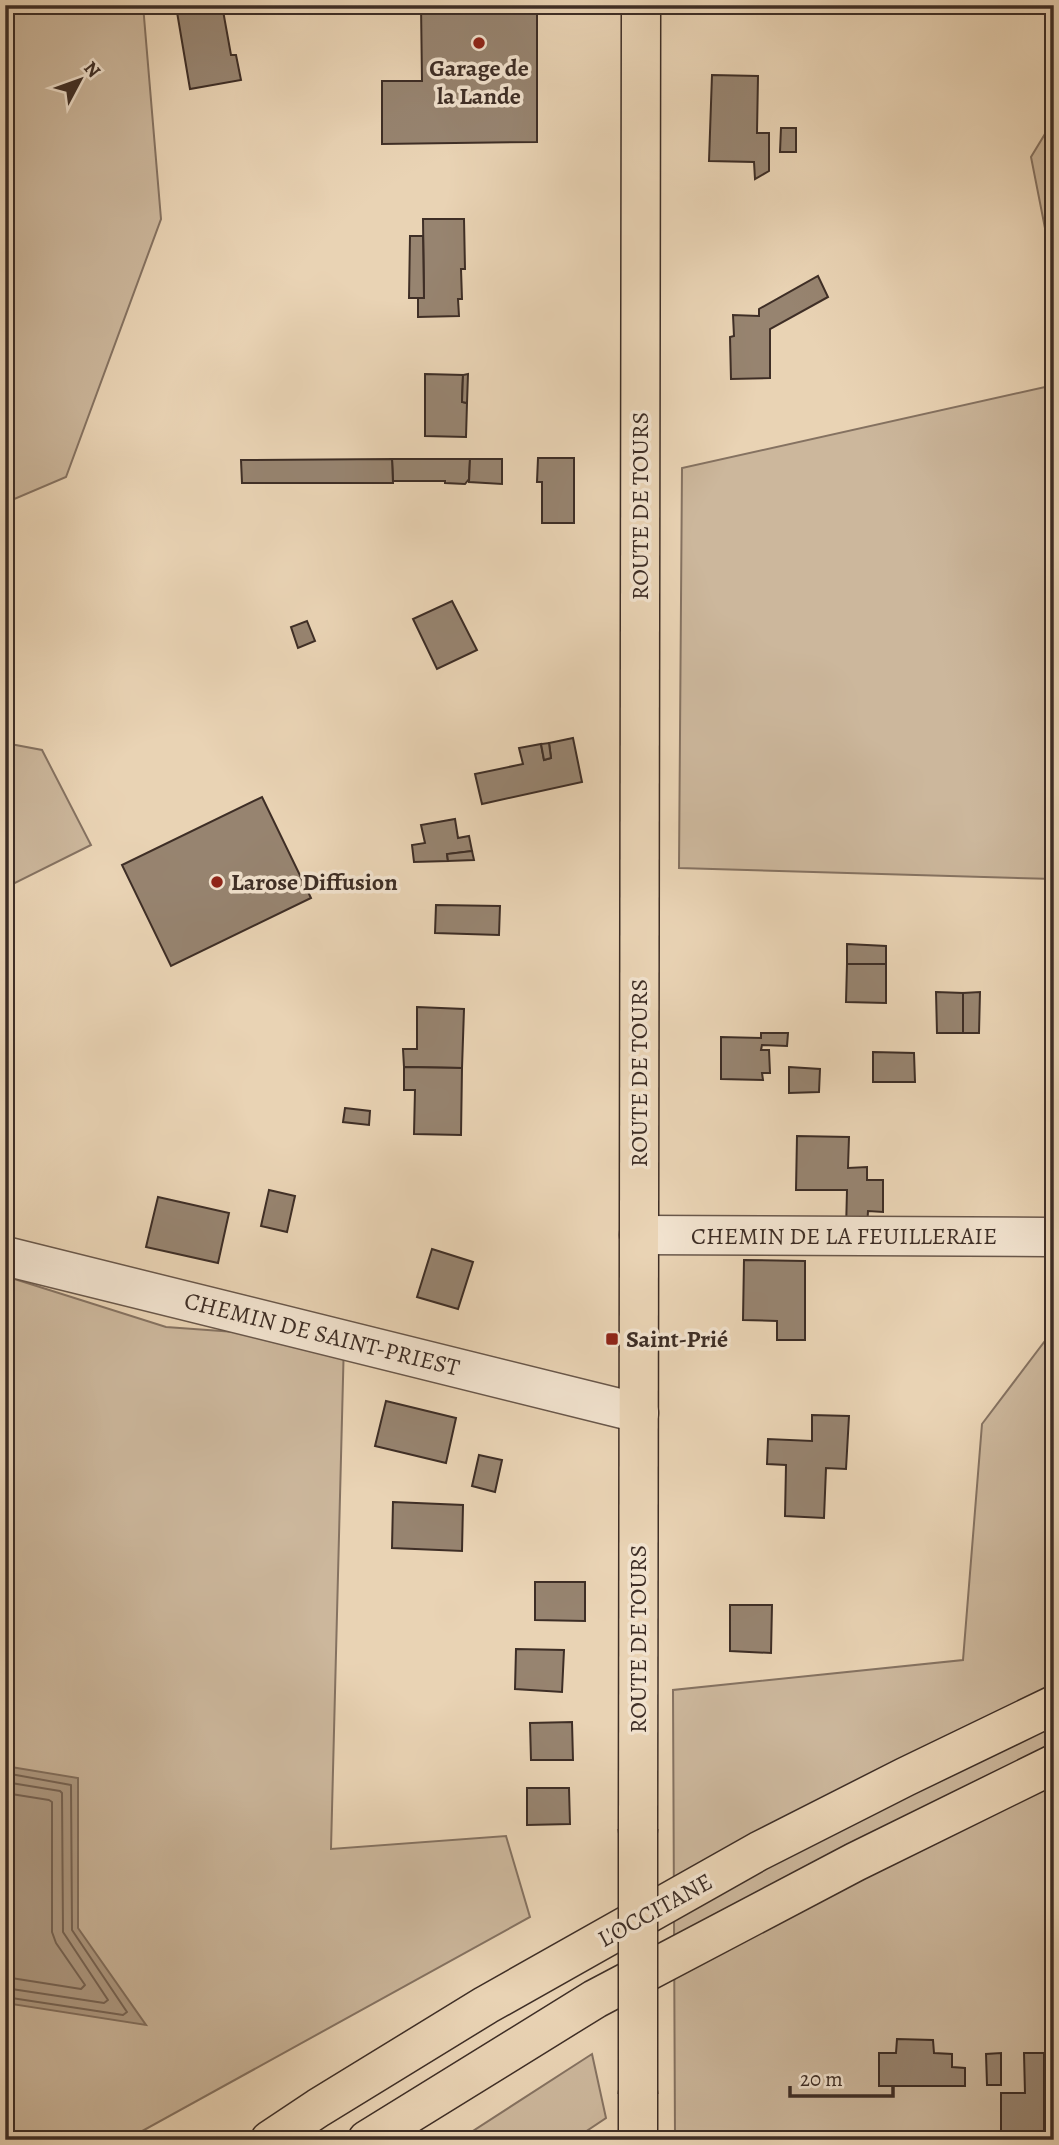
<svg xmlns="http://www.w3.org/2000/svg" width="1059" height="2145" viewBox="0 0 1059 2145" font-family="Alegreya,serif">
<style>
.green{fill:#ccb79c;stroke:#857261;stroke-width:2}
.water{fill:#af9b84;stroke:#826f5e;stroke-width:2}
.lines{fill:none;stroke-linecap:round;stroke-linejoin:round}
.shore{stroke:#766455;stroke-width:2}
.building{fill:#978470;stroke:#3e2e26;stroke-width:2}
.minor-casing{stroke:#69574a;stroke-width:41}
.major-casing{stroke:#3e2e26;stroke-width:41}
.highway-casing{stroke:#3e2e26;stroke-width:41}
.minor{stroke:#f1e2ce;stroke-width:38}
.major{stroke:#e9d3b4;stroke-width:38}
.highway{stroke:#e9d3b4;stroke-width:38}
.major-bridge-casing{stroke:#3e2e26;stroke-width:41;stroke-linecap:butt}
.major-bridge{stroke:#e9d3b4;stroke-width:38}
.poi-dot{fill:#8f2418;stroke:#f1e2ce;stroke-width:2.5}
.labels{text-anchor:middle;stroke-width:7;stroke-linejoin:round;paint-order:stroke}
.poi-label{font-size:24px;font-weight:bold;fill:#3e2e26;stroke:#f1e2ce;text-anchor:start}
.street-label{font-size:24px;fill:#3e2e26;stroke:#f1e2ce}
</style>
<rect width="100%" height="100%" fill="#e9d3b4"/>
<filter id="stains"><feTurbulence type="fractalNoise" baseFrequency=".00286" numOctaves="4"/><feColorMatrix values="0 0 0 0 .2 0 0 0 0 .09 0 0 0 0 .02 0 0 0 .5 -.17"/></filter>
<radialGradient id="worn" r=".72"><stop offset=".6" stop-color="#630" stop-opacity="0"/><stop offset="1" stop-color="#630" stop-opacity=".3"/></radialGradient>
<g class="green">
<path d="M5,5H143L161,219L66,477L5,503Z"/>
<path d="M1054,119V274L1031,157Z"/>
<path d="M1054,385V879L679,868L682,468Z"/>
<path d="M5,743L42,750L91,845L5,888Z"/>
<path d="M5,1276L166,1327L344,1340L331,1849L506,1836L530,1917L126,2140H5Z"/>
<path d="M1054,1329V2140H675L673,1690L963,1660L982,1424Z"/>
<path d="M592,2054L606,2118L573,2140H459Z"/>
</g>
<path class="water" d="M5,1766L78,1778V1928L146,2025L5,2003Z"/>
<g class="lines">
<g class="shore">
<path d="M5,1773L71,1785L72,1930L127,2012L123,2015L5,1997"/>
<path d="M5,1782L60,1791L62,1793L63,1932L108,2000L104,2003L5,1988"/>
<path d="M5,1793L49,1800L52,1802V1932L56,1943L85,1985L81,1989L5,1977"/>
</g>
</g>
<g class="building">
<path d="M222,5L231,55H236L241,80L190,89L177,12Z"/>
<path d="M421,5H537V142L382,144V81H422Z"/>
<path d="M712,75L758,76L757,133H769V171L755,179L754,162L709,161Z"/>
<path d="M781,128H796V152H780Z"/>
<path d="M423,219H464L465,269H461L462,299H458L459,316L418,317V298H424Z"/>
<path d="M410,236H423L424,298H409Z"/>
<path d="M818,276L828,297L770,329V378L731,379L730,337L734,336L733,315L759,316V309Z"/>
<path d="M425,374L463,375L462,402L467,403L466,437L425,436Z"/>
<path d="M468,374L467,403L462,402L463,375Z"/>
<path d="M538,458H574V523H542V482H537Z"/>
<path d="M392,459H470L469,479L465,484L445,483V481H393Z"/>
<path d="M392,459L393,483H242L241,460Z"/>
<path d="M470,459H502V484L469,482Z"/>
<path d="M452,601L477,650L437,669L413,619Z"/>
<path d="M307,621L315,641L298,648L291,627Z"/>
<path d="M573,738L582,782L482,804L475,774L523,764L519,748L541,744L544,760L551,758L549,743Z"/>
<path d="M549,743L551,758L544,760L541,744Z"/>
<path d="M262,797L311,898L171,966L122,865Z"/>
<path d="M455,819L458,838L469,836L472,851L447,854L448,861L414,862L412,845L425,843L421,825Z"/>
<path d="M472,851L474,860L448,861L447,854Z"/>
<path d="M436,905L500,906L499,935L435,933Z"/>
<path d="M847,944L886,946V964H847Z"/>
<path d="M847,964H886V1003L846,1002Z"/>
<path d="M936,992L963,993V1033H937Z"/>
<path d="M980,992L979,1033H963V993Z"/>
<path d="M417,1007L464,1009L462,1068L404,1067L403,1049H417Z"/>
<path d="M761,1033H788L787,1046L762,1045L761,1050H769L770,1073H762L763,1080L721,1079V1037L761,1038Z"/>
<path d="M873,1052L914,1053L915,1082H873Z"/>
<path d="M404,1067L462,1068L461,1135L414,1134L415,1090H404Z"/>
<path d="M789,1067L820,1069L819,1092L789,1093Z"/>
<path d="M345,1108L370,1111L369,1125L343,1122Z"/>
<path d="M797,1136L849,1137L848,1168L867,1167V1180H883V1212L868,1211L867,1229L846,1230L847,1190H796Z"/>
<path d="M269,1190L295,1196L287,1232L261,1226Z"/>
<path d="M158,1197L229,1213L218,1263L146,1247Z"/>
<path d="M432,1249L473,1262L458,1309L417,1297Z"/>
<path d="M744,1260L805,1261V1340H777V1321L743,1320Z"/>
<path d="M386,1401L456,1418L446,1463L375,1446Z"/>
<path d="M812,1415L849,1416L846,1469L826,1468L824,1518L785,1516L786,1465L767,1464L768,1439L812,1441Z"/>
<path d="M479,1455L502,1460L495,1492L472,1486Z"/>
<path d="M393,1502L463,1505L462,1551L392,1548Z"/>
<path d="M535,1582H585V1621L535,1620Z"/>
<path d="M730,1605H772L771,1653L730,1651Z"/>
<path d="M516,1649L564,1650L562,1692L515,1689Z"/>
<path d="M572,1722L573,1760H531L530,1723Z"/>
<path d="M527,1788H569L570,1824L527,1825Z"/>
<path d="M897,2039L933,2040L934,2053L952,2054V2067L965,2068V2086H879V2053H896Z"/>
<path d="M1001,2053V2085H987L986,2054Z"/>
<path d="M1024,2053H1044V2140H1001V2093H1025Z"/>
</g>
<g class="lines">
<defs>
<g id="minor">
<path d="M639,1235L1049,1237"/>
<path d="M5,1256L639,1413"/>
</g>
<g id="major">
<path d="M638,1829L641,5"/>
<path d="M638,2140V2094"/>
</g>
<g id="highway">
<path d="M270,2140L318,2108L486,2005L759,1851L905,1777L1054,1705"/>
<path d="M367,2140L595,1999L855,1862L1054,1764"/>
</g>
</defs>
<use href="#minor" class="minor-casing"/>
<use href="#major" class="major-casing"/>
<use href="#highway" class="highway-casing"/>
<use href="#minor" class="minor"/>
<use href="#major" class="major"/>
<use href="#highway" class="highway"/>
<defs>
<path id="major-bridge" d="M638,2094V1829"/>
</defs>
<use href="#major-bridge" class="major-bridge-casing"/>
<use href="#major-bridge" class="major-bridge"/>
</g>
<g class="poi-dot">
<circle cx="479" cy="43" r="7"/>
<circle cx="217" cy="882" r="7"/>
<rect x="605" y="1332" width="14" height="14" rx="3.5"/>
</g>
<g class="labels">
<g class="poi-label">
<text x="479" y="76" text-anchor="middle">Garage de<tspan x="479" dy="28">la Lande</tspan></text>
<text x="231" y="890">Larose Diffusion</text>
<text x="626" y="1347">Saint-Prié</text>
</g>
<g class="street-label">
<text transform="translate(640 506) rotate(-90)" y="8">ROUTE DE TOURS</text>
<text transform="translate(639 1073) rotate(-90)" y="8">ROUTE DE TOURS</text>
<text x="844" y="1244">CHEMIN DE LA FEUILLERAIE</text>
<text transform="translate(322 1334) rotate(14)" y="8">CHEMIN DE SAINT-PRIEST</text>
<text transform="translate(638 1639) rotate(-90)" y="8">ROUTE DE TOURS</text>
<text transform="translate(655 1910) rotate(-29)" y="8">L'OCCITANE</text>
</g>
</g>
<rect width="1059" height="2145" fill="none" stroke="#e9d3b4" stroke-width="28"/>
<rect x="7" y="7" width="1045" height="2131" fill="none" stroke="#3e2e26" stroke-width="3.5"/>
<rect x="14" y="14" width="1031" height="2117" fill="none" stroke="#3e2e26" stroke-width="2"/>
<g transform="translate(80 80) rotate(49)" stroke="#f1e2ce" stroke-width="5" paint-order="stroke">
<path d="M0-5L12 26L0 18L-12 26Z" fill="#3e2e26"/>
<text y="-10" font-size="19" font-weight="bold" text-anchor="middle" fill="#3e2e26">N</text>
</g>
<path d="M790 2086v10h103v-10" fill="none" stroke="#3e2e26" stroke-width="3.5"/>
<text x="800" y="2086" font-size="21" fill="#3e2e26" stroke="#f1e2ce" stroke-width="5" paint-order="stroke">20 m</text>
<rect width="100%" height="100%" filter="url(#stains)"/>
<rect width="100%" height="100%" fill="url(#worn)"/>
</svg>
